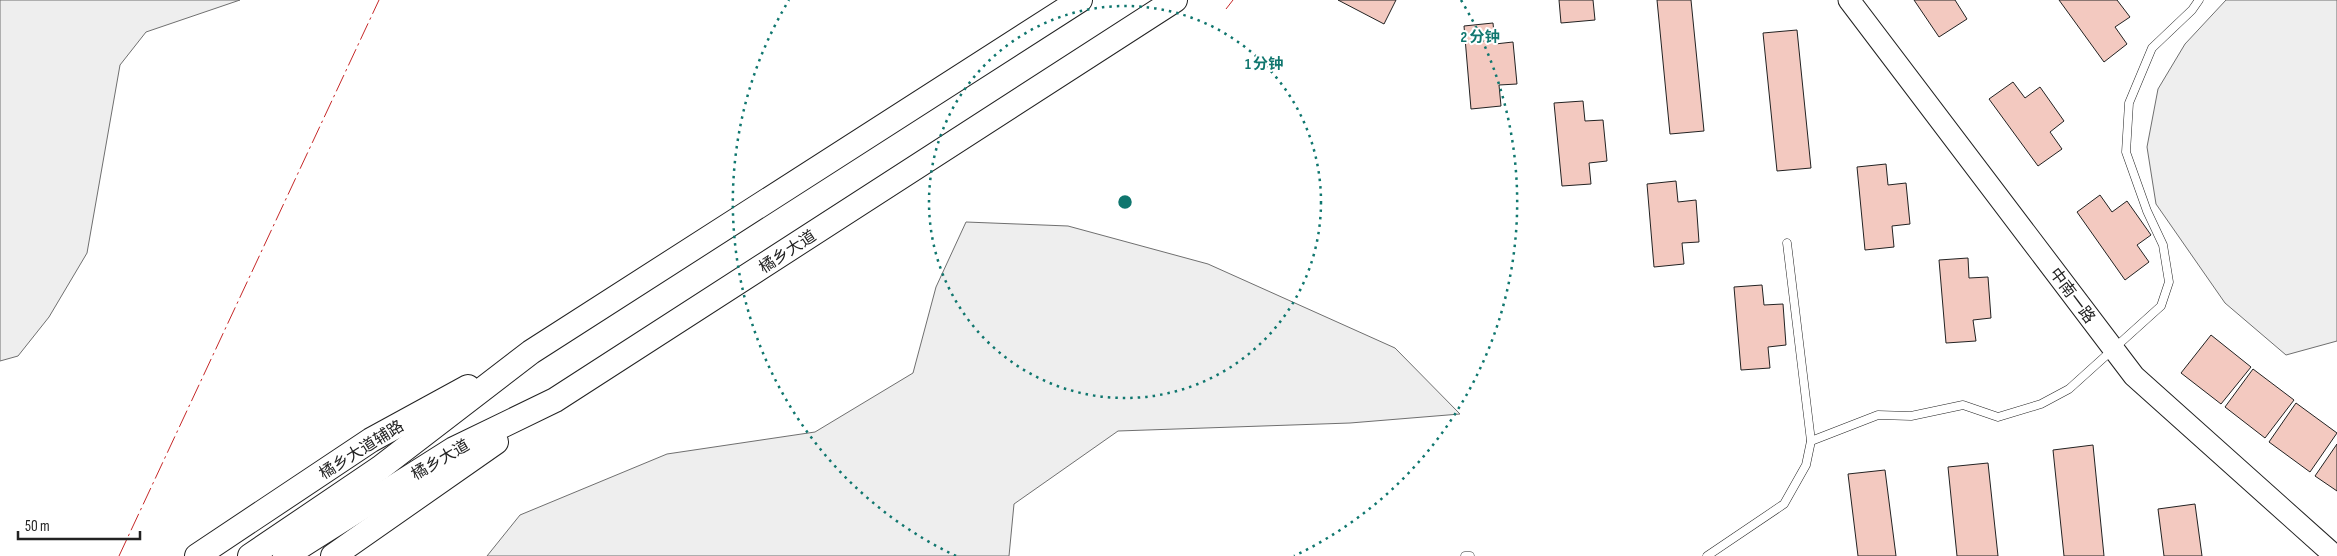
<svg xmlns="http://www.w3.org/2000/svg" width="2337" height="556" viewBox="0 0 2337 556" font-family="'Sofia Sans Condensed','Noto Sans SC',sans-serif">
<style>
.green{fill:#eee;stroke:#6f6f6f}
.building{fill:#f3c9c0;stroke:#222}
.lines{fill:none;stroke-linecap:round;stroke-linejoin:round}
.lane-casing{stroke:#222;stroke-width:9}
.secondary-casing{stroke:#222;stroke-width:23}
.primary-casing{stroke:#222;stroke-width:26}
.lane{stroke:#fff;stroke-width:8}
.secondary{stroke:#fff;stroke-width:21}
.primary{stroke:#fff;stroke-width:24}
.power{stroke:#c62828;stroke-width:1;stroke-dasharray:18 4 2.5 4;stroke-linecap:butt}
.ring{fill:none;stroke:#0f766e;stroke-width:2.5;stroke-dasharray:2.5 5}
.labels{text-anchor:middle;stroke-width:4;stroke-linejoin:round;paint-order:stroke}
.street-label{font-size:16px;fill:#222;stroke:#fff}
.centre{fill:#0f766e;stroke:#fff;stroke-width:2.5}
.ring-label{font-size:15px;text-anchor:middle;font-weight:bold;fill:#0f766e;stroke:#fff;stroke-width:4;stroke-linejoin:round;paint-order:stroke}
</style>
<rect width="100%" height="100%" fill="#fff"/>
<g class="green">
<path d="M0,0H240L146,32L120,65L87,253L49,317L18,356L0,361Z"/>
<path d="M2226,0H2337V341L2286,355L2225,303L2156,204L2147,147L2158,89L2185,44Z"/>
<path d="M966,222L1068,226L1208,264L1395,348L1460,414L1350,423L1118,431L1014,504L1009,556H487L520,515L667,454L815,432L913,373L936,287Z"/>
</g>
<g class="building">
<path d="M1338,0H1396L1384,24Z"/>
<path d="M1559,0H1593L1595,20L1561,23Z"/>
<path d="M1657,0H1691L1704,131L1670,134Z"/>
<path d="M1914,0H1955L1967,19L1939,37Z"/>
<path d="M2059,0H2117L2130,17L2115,27L2127,44L2104,62Z"/>
<path d="M1493,23L1495,44L1513,42L1517,84L1499,85L1501,106L1471,109L1464,26Z"/>
<path d="M1797,30L1811,168L1777,171L1763,33Z"/>
<path d="M2013,82L2025,98L2040,87L2064,121L2050,132L2062,149L2038,166L1989,99Z"/>
<path d="M1583,101L1585,121L1603,120L1607,161L1589,163L1591,184L1562,186L1554,103Z"/>
<path d="M1886,164L1888,185L1906,183L1910,224L1892,226L1894,247L1865,250L1857,167Z"/>
<path d="M1676,181L1678,202L1696,200L1699,242L1682,243L1684,264L1654,267L1647,184Z"/>
<path d="M2100,195L2112,212L2127,201L2151,235L2137,245L2149,262L2125,280L2077,212Z"/>
<path d="M1968,258L1969,278L1988,277L1991,318L1973,320L1976,341L1946,343L1939,260Z"/>
<path d="M1762,285L1764,305L1783,304L1786,345L1768,347L1770,368L1741,370L1734,287Z"/>
<path d="M2211,335L2251,367L2221,404L2181,373Z"/>
<path d="M2253,369L2294,400L2265,438L2225,407Z"/>
<path d="M2296,403L2337,433L2310,472L2269,442Z"/>
<path d="M2337,444V491L2315,476Z"/>
<path d="M2093,445L2104,556H2064L2053,450Z"/>
<path d="M1988,463L1998,556H1957L1948,467Z"/>
<path d="M1885,470L1896,556H1858L1848,474Z"/>
<path d="M2195,504L2202,556H2164L2158,509Z"/>
</g>
<g class="lines">
<defs>
<g id="lane">
<path d="M1811,441L1878,415L1911,416L1963,405L1998,417L2041,404L2069,389L2161,306L2169,282L2163,245L2147,211L2126,152L2129,103L2152,48L2192,10L2199,0"/>
<path d="M1465,556H1470"/>
<path d="M1707,556L1784,504L1806,465L1811,441L1787,243"/>
</g>
<path id="secondary" d="M1849,0L2134,376L2335,556"/>
<g id="primary">
<path d="M197,556L371,440L468,387"/>
<path d="M250,556L380,468L531,352L1080,0"/>
<path d="M285,556L454,449L555,400L1175,0"/>
<path d="M333,556L496,442"/>
</g>
</defs>
<use href="#lane" class="lane-casing"/>
<use href="#secondary" class="secondary-casing"/>
<use href="#primary" class="primary-casing"/>
<use href="#lane" class="lane"/>
<use href="#secondary" class="secondary"/>
<use href="#primary" class="primary"/>
<g class="power">
<path d="M1226,9L1233,0"/>
<path d="M119,556L379,0"/>
</g>
</g>
<g class="ring">
<circle cx="1125" cy="202" r="196"/>
<path d="M956 556A392 392 0 0 1 789 0M1461 0A392 392 0 0 1 1294 556"/>
</g>
<g class="labels">
<g class="street-label">
<text transform="translate(787 251) rotate(-33)" y="6">橘乡大道</text>
<text transform="translate(2073 295) rotate(53)" y="6">中南一路</text>
<text transform="translate(361 449) rotate(-32)" y="6">橘乡大道辅路</text>
<text transform="translate(440 459) rotate(-30)" y="6">橘乡大道</text>
</g>
</g>
<circle cx="1125" cy="202" r="8" class="centre"/>
<g class="ring-label">
<text x="1480" y="42">2 分钟</text>
<text x="1264" y="69">1 分钟</text>
</g>
<path d="M18 531v8h122v-8" fill="none" stroke="#222222" stroke-width="2.5"/>
<text x="25" y="531" font-size="15" fill="#222222" stroke="#ffffff" stroke-width="4" paint-order="stroke">50 m</text>
</svg>
